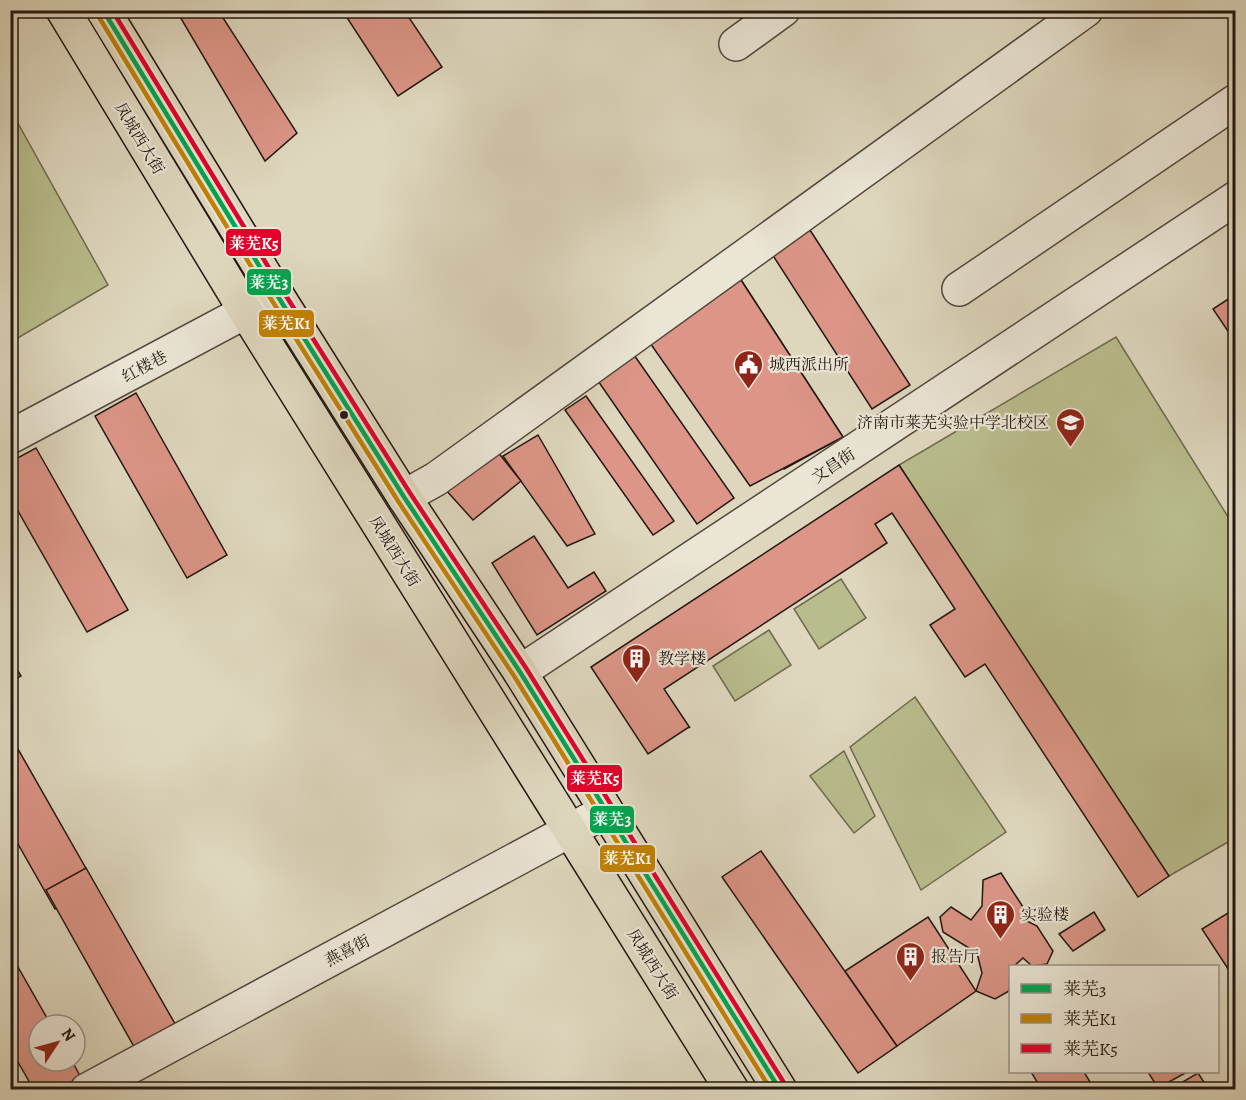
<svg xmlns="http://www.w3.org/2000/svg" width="1246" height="1100" viewBox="0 0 1246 1100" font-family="Alegreya,'Noto Serif SC',serif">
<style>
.green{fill:#b9bc8c;stroke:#6e6a4e;stroke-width:1.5}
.building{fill:#dc9587;stroke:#231711;stroke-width:1.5}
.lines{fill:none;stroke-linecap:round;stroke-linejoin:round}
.minor-casing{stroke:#52473c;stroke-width:36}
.major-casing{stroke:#231711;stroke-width:36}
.minor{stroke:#eae5d5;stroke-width:33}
.major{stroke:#ded7be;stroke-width:33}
.bus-1-casing{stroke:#eae5d5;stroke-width:9}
.bus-2-casing{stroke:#eae5d5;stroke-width:9}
.bus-3-casing{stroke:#eae5d5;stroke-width:9}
.bus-1{stroke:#00a651;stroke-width:4.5}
.bus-2{stroke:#c28204;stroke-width:4.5}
.bus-3{stroke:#e4002b;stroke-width:4.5}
.bus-dot{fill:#231711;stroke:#eae5d5;stroke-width:2}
.labels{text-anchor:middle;stroke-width:4.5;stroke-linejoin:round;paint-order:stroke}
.street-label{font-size:16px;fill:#231711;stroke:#eae5d5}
.poi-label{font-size:16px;fill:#231711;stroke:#eae5d5;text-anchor:start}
.line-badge{stroke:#eae5d5;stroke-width:2}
.badge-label{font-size:16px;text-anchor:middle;font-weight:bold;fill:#fff}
</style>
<rect width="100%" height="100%" fill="#ded7be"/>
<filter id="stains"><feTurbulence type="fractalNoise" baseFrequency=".00333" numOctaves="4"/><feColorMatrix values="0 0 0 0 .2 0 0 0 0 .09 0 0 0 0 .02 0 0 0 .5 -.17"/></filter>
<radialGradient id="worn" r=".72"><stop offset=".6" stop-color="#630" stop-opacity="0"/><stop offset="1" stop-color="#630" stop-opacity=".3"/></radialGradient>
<g class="green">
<path d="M10,109L108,285L11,342H10Z"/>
<path d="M1116,337L1235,528V838L1169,876L899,465Z"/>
<path d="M841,579L866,618L819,649L794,609Z"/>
<path d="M769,630L791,665L735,701L713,666Z"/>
<path d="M915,697L1006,832L921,890L850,747Z"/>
<path d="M844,751L875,816L854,833L810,776Z"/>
</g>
<g class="building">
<path d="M176,10H218L297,133L265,161Z"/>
<path d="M342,10H404L442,67L398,96Z"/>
<path d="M810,230L910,385L872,409L772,254Z"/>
<path d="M732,266L843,437L784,469L754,435L783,410L724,320L702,331L684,300Z"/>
<path d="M741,280L843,437L750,486L650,343Z"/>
<path d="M1236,294V343L1213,309Z"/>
<path d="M625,342L734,498L697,524L596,378Z"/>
<path d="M136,393L227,555L187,578L95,416Z"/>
<path d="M586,396L674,521L653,535L565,410Z"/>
<path d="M538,435L595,534L567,546L503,456Z"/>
<path d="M489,441L521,481L473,520L436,479Z"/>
<path d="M36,448L128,610L87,632L10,497V462Z"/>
<path d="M899,465L1169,876L1138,897L985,664L965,677L930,625L955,609L892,513L875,524L887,543L664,689L690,728L689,727L648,754L591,667Z"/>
<path d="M534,536L568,588L594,572L606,591L537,635L492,563Z"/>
<path d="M10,658L21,676L10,682Z"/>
<path d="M10,735L96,886L55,909L10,830Z"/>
<path d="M761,851L897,1046L858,1073L722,877Z"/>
<path d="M86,868L178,1029L137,1052L46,890Z"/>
<path d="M1001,873L1023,907L1021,918L1037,926L1053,951L1047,964L1032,966L1023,958L1014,966H1010L1009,991L995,999L976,991L982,973L977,953L943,932L940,917L951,907L971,920L982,906L983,880Z"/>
<path d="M1236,908V981L1202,929Z"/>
<path d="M1094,912L1105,930L1073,951L1059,934Z"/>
<path d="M928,917L976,991L897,1046L845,971Z"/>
<path d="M10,953L51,1025H39V1061H72L86,1087L82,1090H34L10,1048Z"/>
<path d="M1031,1072H1084L1095,1090H1042Z"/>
<path d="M1148,1072H1187L1158,1088Z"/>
<path d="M1198,1073L1209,1090H1169Z"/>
</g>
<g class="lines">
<defs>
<g id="minor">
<path d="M736,44L783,10"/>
<path d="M959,289L1236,101"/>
<path d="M10,437L277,295"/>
<path d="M404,497L436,479L1086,10"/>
<path d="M520,672L1236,198"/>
<path d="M87,1090L606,811"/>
</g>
<g id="major">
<path d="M63,10L246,312L732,1090"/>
<path d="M103,10L277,295L404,497L520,672L780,1090"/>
</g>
</defs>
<use href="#minor" class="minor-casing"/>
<use href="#major" class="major-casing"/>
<use href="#minor" class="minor"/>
<use href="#major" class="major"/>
<defs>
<path id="bus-1" d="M103,10L277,295L404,497L520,672L780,1090"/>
<path id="bus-2" d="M97,14L271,299L398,501L514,676L771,1090"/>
<path id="bus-3" d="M112,10L283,291L410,493L526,668L786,1086"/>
</defs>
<use href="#bus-1" class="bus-1-casing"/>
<use href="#bus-2" class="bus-2-casing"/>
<use href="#bus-3" class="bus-3-casing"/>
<use href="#bus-1" class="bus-1"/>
<use href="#bus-2" class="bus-2"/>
<use href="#bus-3" class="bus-3"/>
</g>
<defs>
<symbol id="civic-pin" viewBox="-11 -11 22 30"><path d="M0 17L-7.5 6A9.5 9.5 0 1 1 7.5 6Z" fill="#8f2418" stroke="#eae5d5"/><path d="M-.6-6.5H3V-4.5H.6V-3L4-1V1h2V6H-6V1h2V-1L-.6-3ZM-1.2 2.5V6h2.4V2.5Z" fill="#fff"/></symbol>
<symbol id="school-pin" viewBox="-11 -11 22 30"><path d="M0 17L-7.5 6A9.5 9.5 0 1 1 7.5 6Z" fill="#8f2418" stroke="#eae5d5"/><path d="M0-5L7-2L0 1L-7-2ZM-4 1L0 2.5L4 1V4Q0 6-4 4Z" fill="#fff"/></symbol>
<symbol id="building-pin" viewBox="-11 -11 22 30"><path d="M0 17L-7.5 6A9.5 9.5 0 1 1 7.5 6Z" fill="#8f2418" stroke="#eae5d5"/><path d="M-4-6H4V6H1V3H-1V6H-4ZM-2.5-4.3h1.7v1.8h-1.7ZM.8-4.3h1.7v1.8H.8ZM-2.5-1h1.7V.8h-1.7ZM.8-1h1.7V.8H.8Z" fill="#fff"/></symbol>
</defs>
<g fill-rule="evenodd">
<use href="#civic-pin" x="732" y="348" width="33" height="45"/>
<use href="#school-pin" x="1054" y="406" width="33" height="45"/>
<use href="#building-pin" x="620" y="642" width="33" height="45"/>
<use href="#building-pin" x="984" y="898" width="33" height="45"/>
<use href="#building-pin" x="894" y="940" width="33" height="45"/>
</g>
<circle class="bus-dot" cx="344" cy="415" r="5"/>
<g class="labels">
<g class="street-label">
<text transform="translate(140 138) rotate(59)" y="6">凤城西大街</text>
<text transform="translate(144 366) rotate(-28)" y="6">红楼巷</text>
<text transform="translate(833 465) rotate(-34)" y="6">文昌街</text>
<text transform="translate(395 551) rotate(58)" y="6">凤城西大街</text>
<text transform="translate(347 950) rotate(-28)" y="6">燕喜街</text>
<text transform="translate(653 964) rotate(58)" y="6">凤城西大街</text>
</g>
<g class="poi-label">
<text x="769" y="370">城西派出所</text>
<text x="1049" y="428" text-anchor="end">济南市莱芜实验中学北校区</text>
<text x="658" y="664">教学楼</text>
<text x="1021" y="920">实验楼</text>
<text x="931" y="962">报告厅</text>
</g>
</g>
<g class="line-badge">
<rect x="225" y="228" width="57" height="29" rx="6" fill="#e4002b"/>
<rect x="246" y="268" width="46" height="28" rx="6" fill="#00a651"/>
<rect x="258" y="309" width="57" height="29" rx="6" fill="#c28204"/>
<rect x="566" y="764" width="57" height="29" rx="6" fill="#e4002b"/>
<rect x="589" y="805" width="46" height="29" rx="6" fill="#00a651"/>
<rect x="599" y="844" width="57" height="29" rx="6" fill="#c28204"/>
</g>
<g class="badge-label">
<text x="254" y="249">莱芜K5</text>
<text x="269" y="288">莱芜3</text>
<text x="286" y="329">莱芜K1</text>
<text x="595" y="784">莱芜K5</text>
<text x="612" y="825">莱芜3</text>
<text x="627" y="864">莱芜K1</text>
</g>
<rect width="1246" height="1100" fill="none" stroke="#ded7be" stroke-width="36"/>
<rect x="12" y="12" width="1222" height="1076" fill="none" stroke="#231711" stroke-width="3"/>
<rect x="18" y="18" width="1210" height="1064" fill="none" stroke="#231711" stroke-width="1.5"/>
<rect x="1009" y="965" width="210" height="108" fill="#eae5d5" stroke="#9a9387" stroke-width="1.5"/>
<rect x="1021" y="984" width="30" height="9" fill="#00a651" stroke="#9a9387" stroke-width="1.5"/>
<text x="1063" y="995" font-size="18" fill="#231711">莱芜3</text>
<rect x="1021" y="1014" width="30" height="9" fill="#c28204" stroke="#9a9387" stroke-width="1.5"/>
<text x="1063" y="1025" font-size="18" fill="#231711">莱芜K1</text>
<rect x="1021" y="1044" width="30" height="9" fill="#e4002b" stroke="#9a9387" stroke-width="1.5"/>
<text x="1063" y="1055" font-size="18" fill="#231711">莱芜K5</text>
<g transform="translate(57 1043) rotate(54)"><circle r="28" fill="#eae5d5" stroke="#9a9387" stroke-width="1.5"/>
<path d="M0-4.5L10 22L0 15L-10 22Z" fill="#8f2418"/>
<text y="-9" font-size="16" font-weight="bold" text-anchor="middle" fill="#231711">N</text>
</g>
<rect width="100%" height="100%" filter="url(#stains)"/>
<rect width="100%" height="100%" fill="url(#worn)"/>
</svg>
